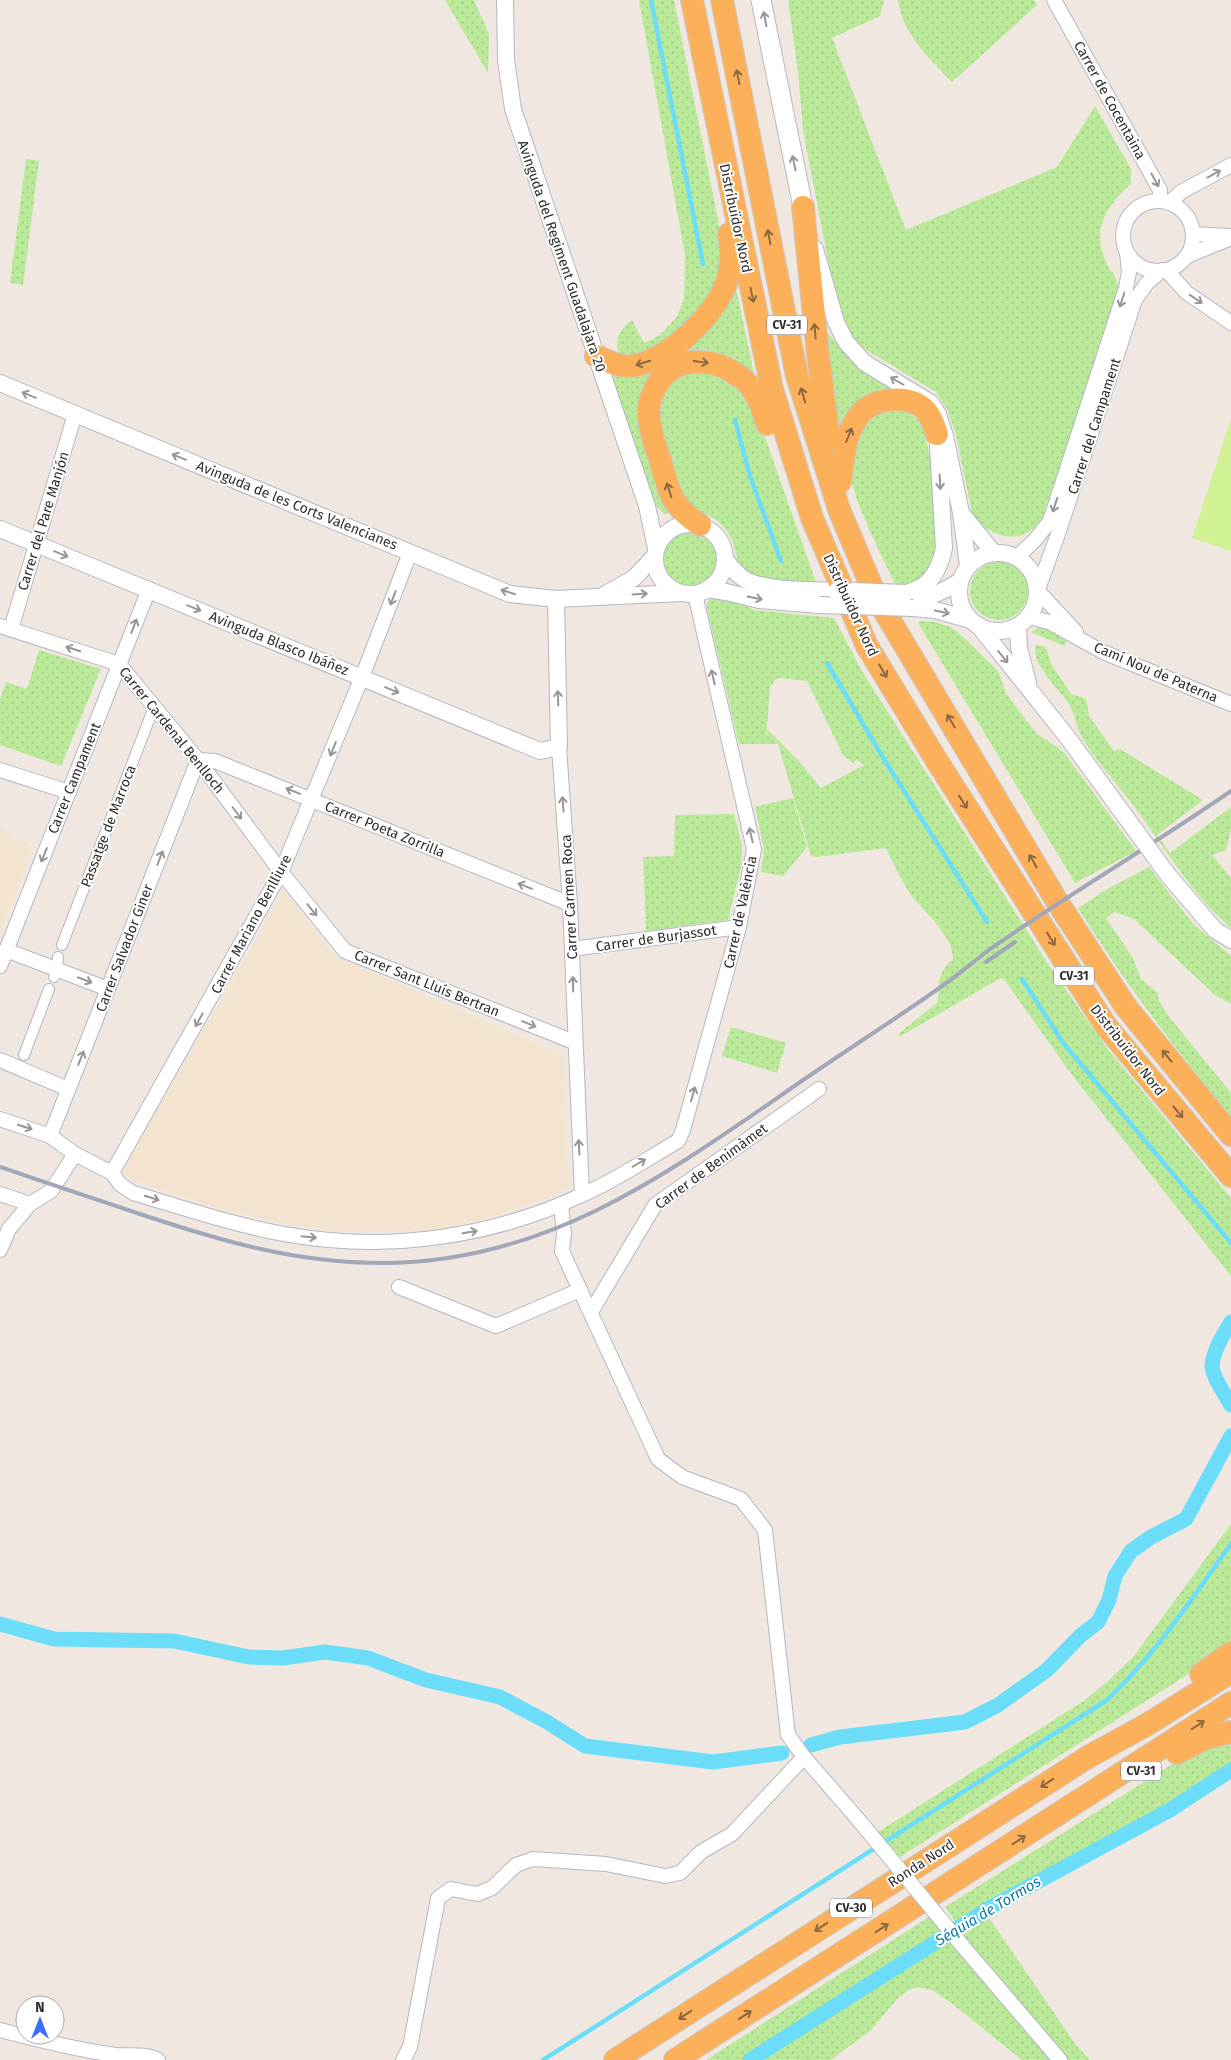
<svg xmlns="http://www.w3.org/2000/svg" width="1231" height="2060" viewBox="0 0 1231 2060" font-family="'Fira Sans',sans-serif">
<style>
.education{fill:#f2e4ce}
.green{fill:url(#green-dots);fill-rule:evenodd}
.pitch{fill:#d0f194}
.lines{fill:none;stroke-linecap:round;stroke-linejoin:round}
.stream{stroke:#6cddf8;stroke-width:4.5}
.canal{stroke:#6cddf8;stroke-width:15}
.pedestrian-casing{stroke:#b3b7c2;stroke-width:12}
.minor-casing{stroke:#b3b7c2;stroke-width:16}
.tertiary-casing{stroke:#b3b7c2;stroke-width:18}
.secondary-casing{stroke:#b3b7c2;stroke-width:21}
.trunk-casing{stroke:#c9c9c9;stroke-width:24}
.pedestrian{stroke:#fff;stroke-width:10}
.minor{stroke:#fff;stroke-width:14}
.tertiary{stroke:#fff;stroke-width:16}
.secondary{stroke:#fff;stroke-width:19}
.trunk{stroke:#fdb05a;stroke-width:22}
.rail{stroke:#a1a6b9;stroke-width:4}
.minor-bridge-casing{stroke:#b3b7c2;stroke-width:16;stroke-linecap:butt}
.tertiary-bridge-casing{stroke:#b3b7c2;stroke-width:18;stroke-linecap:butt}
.minor-bridge{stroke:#fff;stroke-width:14}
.tertiary-bridge{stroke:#fff;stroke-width:16}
.oneway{stroke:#969696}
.oneway2{stroke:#8b6842}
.labels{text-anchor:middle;stroke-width:4;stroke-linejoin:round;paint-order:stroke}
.shield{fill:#fff;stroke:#6d6d6d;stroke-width:1}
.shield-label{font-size:12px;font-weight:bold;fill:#2e2e2e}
.street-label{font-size:14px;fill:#2e2e2e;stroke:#fff}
.water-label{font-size:15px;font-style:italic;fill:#037eac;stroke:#fff}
</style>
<defs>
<pattern id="green-dots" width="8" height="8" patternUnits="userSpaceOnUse" patternTransform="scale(1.25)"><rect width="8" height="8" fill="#bae999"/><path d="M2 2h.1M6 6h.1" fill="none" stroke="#a0c884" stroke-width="1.8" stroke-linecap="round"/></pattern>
</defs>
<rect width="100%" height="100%" fill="#f0e8e0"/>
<g class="education">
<path d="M0,828L33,847L0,933Z"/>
<path d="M284,891L333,956L562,1054L569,1189L496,1216L444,1229L397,1232H338L276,1222L218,1209L132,1180L125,1175L126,1164Z"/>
</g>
<g class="green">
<path d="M445,0H474L489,34L488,73Z"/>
<path d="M639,0H674L719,225L723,249V262L707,302L653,352L623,357C611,345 619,329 632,320L644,343L660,335L677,317L684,299L685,255Z"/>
<path d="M788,0H884L880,16L832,38L906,230L1057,167L1095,106L1131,169V184C1107,205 1092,228 1105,260C1110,272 1115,272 1119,288L1042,519C1023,547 989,539 972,513L956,434L947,409L936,392L860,346L851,334L843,318L828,260L803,130L798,71Z"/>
<path d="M898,0H1034L1037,5L952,82C930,59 902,34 898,0Z"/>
<path d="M26,159L39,161L23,285L10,283Z"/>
<path d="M734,279L754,373C734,361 706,341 682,354C671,360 661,370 651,378L670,510L668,513L665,514L653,503L611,373L635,372Z"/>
<path d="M827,332L858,368L899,390L890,393L836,450Z"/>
<path d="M697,372C731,378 745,393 760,423L817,585L758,578L744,570L738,562L733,542L727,531L718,521L706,514L697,513L683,503L657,414L665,389L673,381L686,373Z"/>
<path d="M896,409C905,411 913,414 919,421C932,436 941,545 934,564C927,579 915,582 901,587L895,584C883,558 848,491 849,465C850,453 855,444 861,433C871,415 875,411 896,409Z"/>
<circle cx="690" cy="559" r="27"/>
<circle cx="999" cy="591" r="29"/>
<path d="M712,597L732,600L754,610L834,618L863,673L1050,967L1106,1047L1231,1198V1276L1072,1075L1003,978L999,979L901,1036L897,1035L938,1002C939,983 937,972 953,959C953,933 923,913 909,892C900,878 893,863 886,848L817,857L811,856L778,744H739L707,608V603ZM781,678L807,681L843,755L853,763L857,760L864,765L821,788L799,761L768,730L766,741L770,687L776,679Z"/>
<path d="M920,621L936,622L950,627L960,634L998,671L1007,695L1037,734L1057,747L1065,754L1136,851L1075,883L918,623Z"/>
<path d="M1043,625L1055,632L1067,642L1064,646L1031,632Z"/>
<path d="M1036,645L1045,646L1052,665L1071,694L1085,698L1087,703L1089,716L1114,751L1120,749L1203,800L1157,835L1170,853L1231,807V830L1226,850L1212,855L1231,878V928C1190,893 1163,844 1130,801C1115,781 1097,762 1084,741C1077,730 1076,717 1070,706C1061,690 1030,665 1036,645Z"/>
<path d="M39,650L101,669L61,766L0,745V699L6,682L27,689Z"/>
<path d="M793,798L807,847L783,876L761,872L764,849L755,807Z"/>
<path d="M734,814L742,846L741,867L728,920L646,931L643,857L674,856L675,815Z"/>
<path d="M1149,867L1193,924L1231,956V1004L1215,995L1134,919L1114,912L1106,918L1133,958L1141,979L1157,992L1159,1001L1170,1018L1231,1093V1116C1176,1050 1124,982 1078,908L1109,888Z"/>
<path d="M731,1027L786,1043L777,1073L722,1056Z"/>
<path d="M1231,1524V1647L900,1857L878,1832L1085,1700L1108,1681L1134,1656Z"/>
<path d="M1231,1740V1775L1149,1827L987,1915L1076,2045L1090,2060H1069L968,1942L945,1907L1179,1760Z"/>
<path d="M929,1917L1050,2060H1022L950,2002L932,1990L917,1987L909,1990L899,1997L871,2030L831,2060H706Z"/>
</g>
<path class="pitch" d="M1231,419V551L1192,538Z"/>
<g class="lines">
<g class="stream">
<path d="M651,0L703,264"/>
<path d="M735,420L750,476L781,561"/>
<path d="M827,663L882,756L987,922"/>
<path d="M1022,979L1064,1044L1231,1243"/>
<path d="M543,2060L1107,1700C1156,1654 1192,1598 1231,1544"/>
</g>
<g class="canal">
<path d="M1231,1322C1223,1335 1213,1351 1212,1366C1212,1376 1226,1396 1231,1405"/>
<path d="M0,1624L54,1639L174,1641L249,1657L283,1658L325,1652L368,1658L426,1680L500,1697L547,1722L585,1746L713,1762L782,1753"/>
<path d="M811,1745L840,1737L965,1722L998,1705L1047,1670L1080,1636L1098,1622L1109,1600L1115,1576L1131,1551L1151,1537L1186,1519L1231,1436"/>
<path d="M750,2060L991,1907L1170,1810L1231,1770"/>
</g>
<defs>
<g id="pedestrian">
<path d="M62,945L154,707"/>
<path d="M54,977L57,969L58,957"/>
<path d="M24,1055L49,989"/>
</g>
<g id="minor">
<path d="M1054,0L1160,190V201"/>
<circle cx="1158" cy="236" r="35"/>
<path d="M1169,203L1181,192L1231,165"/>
<path d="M1194,234L1230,236"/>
<path d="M1187,256L1231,238"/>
<path d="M1166,270L1187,293L1231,323"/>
<path d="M1017,557L1035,540L1050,521L1126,288L1129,272L1127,253"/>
<path d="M1038,589L1058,534L1135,300L1147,283L1162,270"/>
<path d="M1038,591L1076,632"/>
<path d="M1029,617L1049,622L1103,652L1231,704"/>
<path d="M0,626L119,664L198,760L281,872L345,951L574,1042"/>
<path d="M11,629L75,414"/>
<path d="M559,747L570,904L582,1195"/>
<path d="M198,760L215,761L570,904"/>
<path d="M0,770L69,792"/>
<path d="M572,949L739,927"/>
<path d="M6,950L108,989"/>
<path d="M0,966L149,589"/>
<path d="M0,1060L68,1089"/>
<path d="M0,1119L50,1136L75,1154L112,1173"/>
<path d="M50,1136L198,760"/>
<path d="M112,1173L120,1184L133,1193C184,1208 236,1226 290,1235C389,1252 492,1237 582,1195C616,1180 647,1159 678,1141L683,1130L739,927L754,849L695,594"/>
<path d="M112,1173L281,872L362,677L410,553"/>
<path d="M0,1194L30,1204L51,1191L75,1154"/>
<path d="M561,1204L564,1234L562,1251L658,1459L682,1477L741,1499L765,1530L788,1735L804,1757L862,1824"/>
<path d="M0,1250L9,1229L30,1204"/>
<path d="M399,1287L496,1326L580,1290"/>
<path d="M591,1312L655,1205L819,1089"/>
<path d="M966,1950L1060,2060"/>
<path d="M0,2030C38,2040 77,2050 116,2055C130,2056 146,2053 158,2060"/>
<path d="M403,2060L410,2047L438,1898L451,1889L477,1894L492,1888L516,1865L533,1859L606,1864L665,1876L680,1873L701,1852L732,1834L804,1757"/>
</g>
<g id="tertiary">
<path d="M505,0L506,60L513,109L647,506L656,548"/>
<path d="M815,249L836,322L846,342L865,363L931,403L938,414L945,436L961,513L968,566"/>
<path d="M0,383L510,594L556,599L680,593"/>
<path d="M961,513L994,553"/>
<circle cx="690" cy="559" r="35"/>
<path d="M0,529L540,751L559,747L556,599"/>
<circle cx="998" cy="592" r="39"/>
<path d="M725,559C731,567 736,574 744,579C763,591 813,590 836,591"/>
<path d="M708,589L726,592L759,600L819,605"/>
<path d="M906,593C930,587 939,572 944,548L938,446"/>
<path d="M604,595L634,578L654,557"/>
<path d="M909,601C928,598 944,592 960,581"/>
<path d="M913,608L935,610L971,620"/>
<path d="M978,625L1068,738L1133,827"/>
<path d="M1018,626L1019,648L1028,683"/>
<path d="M1168,875L1215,930L1231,940"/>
</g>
<path id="secondary" d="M761,0L803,207"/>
<g id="trunk">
<path d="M692,0L772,389L812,518L867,646L937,761L1106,1026L1231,1176"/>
<path d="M722,0L797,376L840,512L876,597L1058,903L1126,1007L1231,1135"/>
<path d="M803,207L818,355L829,439"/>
<path d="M596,356C607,360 618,367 629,366C665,364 714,316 726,284C732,268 732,250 729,234"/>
<path d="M840,482C843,463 844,440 854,423C857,418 862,410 867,408C881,398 907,396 922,407C930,413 934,425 937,434"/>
<path d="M700,525C672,506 670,495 661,463C655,445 648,427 649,408C649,399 654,390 658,383C679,351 720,359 745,381C758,392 762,408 767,424"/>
<path d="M1201,1674L1231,1653"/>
<path d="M1177,1753L1206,1738L1231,1732"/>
<path d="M615,2060L1088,1757L1148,1724L1231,1672"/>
<path d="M675,2060L1231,1703"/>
</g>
</defs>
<use href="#pedestrian" class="pedestrian-casing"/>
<use href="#minor" class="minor-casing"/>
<use href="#tertiary" class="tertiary-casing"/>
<use href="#secondary" class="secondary-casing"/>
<use href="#trunk" class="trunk-casing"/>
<use href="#pedestrian" class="pedestrian"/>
<use href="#minor" class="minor"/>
<use href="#tertiary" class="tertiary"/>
<use href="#secondary" class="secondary"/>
<use href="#trunk" class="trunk"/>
<g class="rail">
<path d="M986,962L1015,942"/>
<path d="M0,1167C44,1182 88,1197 131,1211C217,1240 296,1264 388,1263C544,1261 660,1179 783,1094C834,1058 887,1025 938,989C957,976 974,961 993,947C1071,893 1153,845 1231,791"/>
</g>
<defs>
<path id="minor-bridge" d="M862,1824L966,1950"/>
<g id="tertiary-bridge">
<path d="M836,591L852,598L865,599"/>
<path d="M853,591L906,593"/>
<path d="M819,605L913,608"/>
<path d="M1133,827L1168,875"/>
</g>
</defs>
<use href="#minor-bridge" class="minor-bridge-casing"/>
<use href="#tertiary-bridge" class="tertiary-bridge-casing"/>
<use href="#minor-bridge" class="minor-bridge"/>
<use href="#tertiary-bridge" class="tertiary-bridge"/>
</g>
<defs><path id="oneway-shaft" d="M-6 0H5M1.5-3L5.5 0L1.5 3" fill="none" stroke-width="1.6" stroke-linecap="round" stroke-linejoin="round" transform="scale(1.25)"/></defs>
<g class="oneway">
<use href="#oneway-shaft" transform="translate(765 19) rotate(-101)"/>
<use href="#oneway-shaft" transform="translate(794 163) rotate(-102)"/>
<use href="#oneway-shaft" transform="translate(1214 174) rotate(-29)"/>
<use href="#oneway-shaft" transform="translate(1155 180) rotate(61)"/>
<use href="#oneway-shaft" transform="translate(1196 299) rotate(34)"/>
<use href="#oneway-shaft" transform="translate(1122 300) rotate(108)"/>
<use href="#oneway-shaft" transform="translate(897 381) rotate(-150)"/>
<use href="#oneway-shaft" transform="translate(29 395) rotate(-158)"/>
<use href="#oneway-shaft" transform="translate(179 457) rotate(-158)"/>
<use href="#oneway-shaft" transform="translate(940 482) rotate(87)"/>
<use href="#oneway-shaft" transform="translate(1055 505) rotate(108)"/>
<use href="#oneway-shaft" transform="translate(61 554) rotate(22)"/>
<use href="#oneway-shaft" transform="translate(508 592) rotate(-162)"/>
<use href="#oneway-shaft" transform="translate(640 594) rotate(-4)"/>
<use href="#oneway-shaft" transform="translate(393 598) rotate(111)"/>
<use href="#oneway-shaft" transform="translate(755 598) rotate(11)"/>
<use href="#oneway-shaft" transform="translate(194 608) rotate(22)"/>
<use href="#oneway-shaft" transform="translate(942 612) rotate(12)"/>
<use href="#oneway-shaft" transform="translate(134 626) rotate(-69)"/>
<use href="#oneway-shaft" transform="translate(73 649) rotate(-162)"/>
<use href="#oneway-shaft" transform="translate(1003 657) rotate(51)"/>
<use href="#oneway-shaft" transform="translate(713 677) rotate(-103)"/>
<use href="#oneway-shaft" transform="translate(392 690) rotate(22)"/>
<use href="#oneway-shaft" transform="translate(558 698) rotate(-92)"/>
<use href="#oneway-shaft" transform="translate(333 749) rotate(112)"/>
<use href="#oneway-shaft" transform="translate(293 791) rotate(-158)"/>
<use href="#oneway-shaft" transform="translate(563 804) rotate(-94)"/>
<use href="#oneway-shaft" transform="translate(237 813) rotate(53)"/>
<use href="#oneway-shaft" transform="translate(751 835) rotate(-103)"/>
<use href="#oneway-shaft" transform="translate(44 855) rotate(112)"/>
<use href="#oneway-shaft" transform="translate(160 858) rotate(-69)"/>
<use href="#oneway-shaft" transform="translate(525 886) rotate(-158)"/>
<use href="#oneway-shaft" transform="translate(312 910) rotate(51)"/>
<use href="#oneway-shaft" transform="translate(85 980) rotate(21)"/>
<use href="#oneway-shaft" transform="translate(573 984) rotate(-91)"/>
<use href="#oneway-shaft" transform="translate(199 1020) rotate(119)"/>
<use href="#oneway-shaft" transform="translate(529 1024) rotate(22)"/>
<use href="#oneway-shaft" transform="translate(81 1058) rotate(-68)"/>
<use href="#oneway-shaft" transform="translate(693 1094) rotate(-74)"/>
<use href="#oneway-shaft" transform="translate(25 1127) rotate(18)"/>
<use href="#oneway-shaft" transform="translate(579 1147) rotate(-93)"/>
<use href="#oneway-shaft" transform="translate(639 1163) rotate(-30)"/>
<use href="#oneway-shaft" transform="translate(152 1198) rotate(17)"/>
<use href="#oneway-shaft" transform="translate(470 1232) rotate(-10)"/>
<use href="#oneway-shaft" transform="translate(309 1237) rotate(6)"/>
</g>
<g class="oneway2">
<use href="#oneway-shaft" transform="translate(738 77) rotate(-101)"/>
<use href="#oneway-shaft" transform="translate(769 237) rotate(-101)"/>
<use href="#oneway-shaft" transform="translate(752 295) rotate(78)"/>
<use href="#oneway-shaft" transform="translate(815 331) rotate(-95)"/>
<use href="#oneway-shaft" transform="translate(701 362) rotate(8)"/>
<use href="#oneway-shaft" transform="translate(643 363) rotate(163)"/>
<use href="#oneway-shaft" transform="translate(803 395) rotate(-107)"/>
<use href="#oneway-shaft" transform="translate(849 435) rotate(-68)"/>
<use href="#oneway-shaft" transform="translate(669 490) rotate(-108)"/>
<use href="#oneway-shaft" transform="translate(883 671) rotate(59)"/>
<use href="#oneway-shaft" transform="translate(951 721) rotate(-120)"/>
<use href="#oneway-shaft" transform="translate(963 802) rotate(58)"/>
<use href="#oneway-shaft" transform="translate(1033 861) rotate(-120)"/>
<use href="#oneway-shaft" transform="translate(1051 939) rotate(58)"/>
<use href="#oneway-shaft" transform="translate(1167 1056) rotate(-129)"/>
<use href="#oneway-shaft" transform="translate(1178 1112) rotate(50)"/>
<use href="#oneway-shaft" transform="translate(1198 1725) rotate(-33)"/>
<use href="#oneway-shaft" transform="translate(1047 1783) rotate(147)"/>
<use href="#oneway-shaft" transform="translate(1019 1840) rotate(-33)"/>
<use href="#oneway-shaft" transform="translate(821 1927) rotate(147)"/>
<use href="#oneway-shaft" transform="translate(882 1928) rotate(-33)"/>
<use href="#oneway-shaft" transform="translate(685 2015) rotate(147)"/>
<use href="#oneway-shaft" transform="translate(745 2015) rotate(-33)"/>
</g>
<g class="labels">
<g class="shield">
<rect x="767" y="315.5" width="40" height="19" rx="4"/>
<rect x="1054" y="966.5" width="40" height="19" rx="4"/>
<rect x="1121" y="1761.5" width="40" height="19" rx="4"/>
<rect x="830" y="1898.5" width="42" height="19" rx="4"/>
</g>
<g class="shield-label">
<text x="787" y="329">CV-31</text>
<text x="1074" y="980">CV-31</text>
<text x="1141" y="1775">CV-31</text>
<text x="851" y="1912">CV-30</text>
</g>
<g class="street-label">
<text transform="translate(1110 100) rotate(61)" y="5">Carrer de Cocentaina</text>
<text transform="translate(736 218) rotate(78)" y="5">Distribuïdor Nord</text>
<text transform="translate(562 256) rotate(71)" y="5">Avinguda del Regiment Guadalajara 20</text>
<text transform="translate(1094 426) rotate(-72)" y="5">Carrer del Campament</text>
<text transform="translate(297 505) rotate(22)" y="5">Avinguda de les Corts Valencianes</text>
<text transform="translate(43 521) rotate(-73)" y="5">Carrer del Pare Manjón</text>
<text transform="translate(851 605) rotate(65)" y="5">Distribuïdor Nord</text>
<text transform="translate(279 643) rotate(22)" y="5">Avinguda Blasco Ibáñez</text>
<text transform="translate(1156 672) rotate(23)" y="5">Camí Nou de Paterna</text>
<text transform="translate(172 730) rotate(51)" y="5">Carrer Cardenal Benlloch</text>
<text transform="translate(74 778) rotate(-68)" y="5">Carrer Campament</text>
<text transform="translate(108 826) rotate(-69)" y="5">Passatge de Marroca</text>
<text transform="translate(385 829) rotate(22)" y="5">Carrer Poeta Zorrilla</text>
<text transform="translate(569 897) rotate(-93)" y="5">Carrer Carmen Roca</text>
<text transform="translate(740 912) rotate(-78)" y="5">Carrer de València</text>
<text transform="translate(251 924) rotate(-62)" y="5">Carrer Mariano Benlliure</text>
<text transform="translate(656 938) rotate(-8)" y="5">Carrer de Burjassot</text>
<text transform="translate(124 948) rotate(-69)" y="5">Carrer Salvador Giner</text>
<text transform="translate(427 983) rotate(22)" y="5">Carrer Sant Lluís Bertran</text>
<text transform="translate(1128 1050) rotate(52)" y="5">Distribuïdor Nord</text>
<text transform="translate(711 1166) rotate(-36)" y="5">Carrer de Benimàmet</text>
<text transform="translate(921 1863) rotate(-33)" y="5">Ronda Nord</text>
</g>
<g class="water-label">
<text transform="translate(988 1911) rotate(-31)" y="5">Séquia de Tormos</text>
</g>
</g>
<g transform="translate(40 2020)"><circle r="24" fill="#ffffff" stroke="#ababab"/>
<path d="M0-4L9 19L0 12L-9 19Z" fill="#3d6fff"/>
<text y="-8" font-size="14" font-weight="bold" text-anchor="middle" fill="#2e2e2e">N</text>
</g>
</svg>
